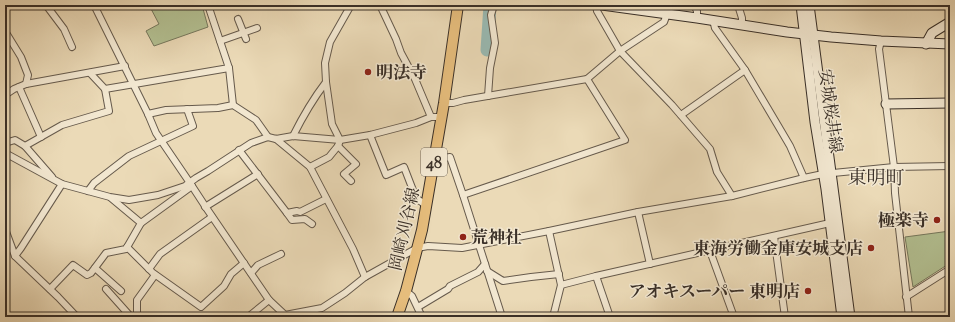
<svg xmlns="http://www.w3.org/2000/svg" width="955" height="322" viewBox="0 0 955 322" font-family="'Sorts Mill Goudy','Noto Serif JP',serif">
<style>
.green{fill:#b3c092;stroke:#76785d}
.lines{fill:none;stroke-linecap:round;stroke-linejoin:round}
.river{stroke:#99bab3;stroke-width:13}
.street-casing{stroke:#665a4c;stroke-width:8}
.secondary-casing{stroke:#3a3028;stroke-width:11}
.primary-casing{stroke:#3a3028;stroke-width:12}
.street{stroke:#f2e7d0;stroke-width:6}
.secondary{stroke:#f2e7d0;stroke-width:9}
.primary{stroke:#e6bd7c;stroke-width:10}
.poi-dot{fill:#8f2418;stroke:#f2e7d0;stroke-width:1.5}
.labels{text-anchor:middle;stroke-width:3;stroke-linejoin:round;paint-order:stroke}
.shield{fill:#f2e7d0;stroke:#71675a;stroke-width:1}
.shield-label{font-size:16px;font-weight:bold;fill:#3a3028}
.poi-label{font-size:17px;font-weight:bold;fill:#3a3028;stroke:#f2e7d0;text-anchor:end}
.street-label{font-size:17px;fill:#3a3028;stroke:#f2e7d0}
.quarter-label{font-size:19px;fill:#3a3028;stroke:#f2e7d0}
</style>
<rect width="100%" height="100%" fill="#ebdab7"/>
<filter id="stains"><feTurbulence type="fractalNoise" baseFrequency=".005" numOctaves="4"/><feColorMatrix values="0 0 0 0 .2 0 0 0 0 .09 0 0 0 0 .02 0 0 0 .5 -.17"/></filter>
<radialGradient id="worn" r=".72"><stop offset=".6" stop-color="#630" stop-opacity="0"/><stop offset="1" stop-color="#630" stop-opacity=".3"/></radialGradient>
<g class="green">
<path d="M149,5H202L208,27L154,46L146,31L159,24Z"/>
<path d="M950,231V263L913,287L905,237Z"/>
</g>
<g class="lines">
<path class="river" d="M487,50L490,5"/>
<defs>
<g id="street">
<path d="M46,5L64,29L72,47"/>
<path d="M94,5L148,114L156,133L190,183L207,209L269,300L285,315V317"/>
<path d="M380,5L396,39L401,53L415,79L431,117"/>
<path d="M596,5L597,11L620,51L672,105L710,149L717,172L732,196"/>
<path d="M694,5L697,11V18"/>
<path d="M738,5L742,18V25"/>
<path d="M238,19L246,39"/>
<path d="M713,20L715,28L745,70L780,129L790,146L804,178"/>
<path d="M5,31L21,57L28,75L26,84"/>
<path d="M220,41L257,28"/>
<path d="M881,41L879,49L894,167L895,193L909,317"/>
<path d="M229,68L233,105"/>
<path d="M90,73L105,89L229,68L208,5"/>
<path d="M19,87L41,137"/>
<path d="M5,95L14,89L26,84L125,66"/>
<path d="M488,96L490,68L495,43L491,15L494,5"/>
<path d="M444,103H453L464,100L587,79L620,51L664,22L667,14"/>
<path d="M148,114L166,110L218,108L233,105L256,120L268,137"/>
<path d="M681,115L745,70"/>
<path d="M370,135L386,175L404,167L416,198L427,206"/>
<path d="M293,136C302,118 313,99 326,82L325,63L330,42L351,5"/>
<path d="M276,139L310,167L353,249L365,277"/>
<path d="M5,143L15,140L25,146L62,125L109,111L105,89"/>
<path d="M25,146L52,177"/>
<path d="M338,146L356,164L344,174L351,181"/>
<path d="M239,150L287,213L297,211L300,212L326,199"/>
<path d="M5,153L62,184L110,197L129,200L158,195L185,186L196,178L208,171L251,143L268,137L276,139L293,136L340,140L370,135L416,123L431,117H441"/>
<path d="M435,159L450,157L463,195L502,317"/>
<path d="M310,167L329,157L338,146L340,140L332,124L326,82"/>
<path d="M88,191L94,183L129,156L193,126L187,109"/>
<path d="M463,195L625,140L587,79"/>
<path d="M111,198L141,223L192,186"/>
<path d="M205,207L258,174"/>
<path d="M638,212L650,264"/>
<path d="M287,213L292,220L305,219L312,224"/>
<path d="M5,229L15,256L58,297L77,317"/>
<path d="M549,231L561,285L596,276L830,223"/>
<path d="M774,236L785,317"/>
<path d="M127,247L153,273L201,307L224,286L231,274L244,263"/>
<path d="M710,251L734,317"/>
<path d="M15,256L21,248L62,184"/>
<path d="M95,268L121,291"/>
<path d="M149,269L160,254L212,217"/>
<path d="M487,271L503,281L531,277L559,274"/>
<path d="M251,273L258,265L281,254"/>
<path d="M596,276L610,317"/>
<path d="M50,289L73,265L87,275L91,273L106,253L126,249L141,223"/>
<path d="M106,289L131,317"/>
<path d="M406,291L412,296L422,317"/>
<path d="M906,297L950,269"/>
<path d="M418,307L448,289L450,286L478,272L485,264"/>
<path d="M285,315L322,308L345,293L365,277L417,248L428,246L462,248L549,231L638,212L732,196L804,178L823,174L894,167L950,166"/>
<path d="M137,317V300L155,275"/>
<path d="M248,317L269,300"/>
<path d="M553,317L561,285"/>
</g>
<g id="secondary">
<path d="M602,5L697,18L787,32L831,37L881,41L950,44"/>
<path d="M801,5L815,122L826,189L842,317"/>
<path d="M809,5L850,317"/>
<path d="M926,44L932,33L950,22"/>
<path d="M886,104L950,103"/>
</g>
<path id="primary" d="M397,317L406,291L422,230L444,103L458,5"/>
</defs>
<use href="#street" class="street-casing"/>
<use href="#secondary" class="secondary-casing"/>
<use href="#primary" class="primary-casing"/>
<use href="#street" class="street"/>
<use href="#secondary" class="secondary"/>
<use href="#primary" class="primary"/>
</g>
<g class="poi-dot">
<circle cx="368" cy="72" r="4"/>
<circle cx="937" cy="220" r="4"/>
<circle cx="463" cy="237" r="4"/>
<circle cx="871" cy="248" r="4"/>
<circle cx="808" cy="291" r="4"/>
</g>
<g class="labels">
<rect class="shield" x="421" y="148" width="26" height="28" rx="3"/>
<g class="shield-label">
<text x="434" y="168">48</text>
</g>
<g class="poi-label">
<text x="376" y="78" text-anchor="start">明法寺</text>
<text x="929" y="226">極楽寺</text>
<text x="471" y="243" text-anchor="start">荒神社</text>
<text x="863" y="254">東海労働金庫安城支店</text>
<text x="800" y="297">アオキスーパー 東明店</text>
</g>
<g class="street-label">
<text transform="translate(831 111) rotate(82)" y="6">安城桜井線</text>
<text transform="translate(404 229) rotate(-77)" y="6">岡崎刈谷線</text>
</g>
<g class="quarter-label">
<text x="876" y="184">東明町</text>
</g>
</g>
<rect width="955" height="322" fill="none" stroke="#ebdab7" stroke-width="20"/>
<rect x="6" y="6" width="943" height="310" fill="none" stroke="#3a3028" stroke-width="2"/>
<rect x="10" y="10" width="935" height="302" fill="none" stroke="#3a3028"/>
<rect width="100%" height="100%" filter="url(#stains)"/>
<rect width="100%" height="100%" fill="url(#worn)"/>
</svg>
